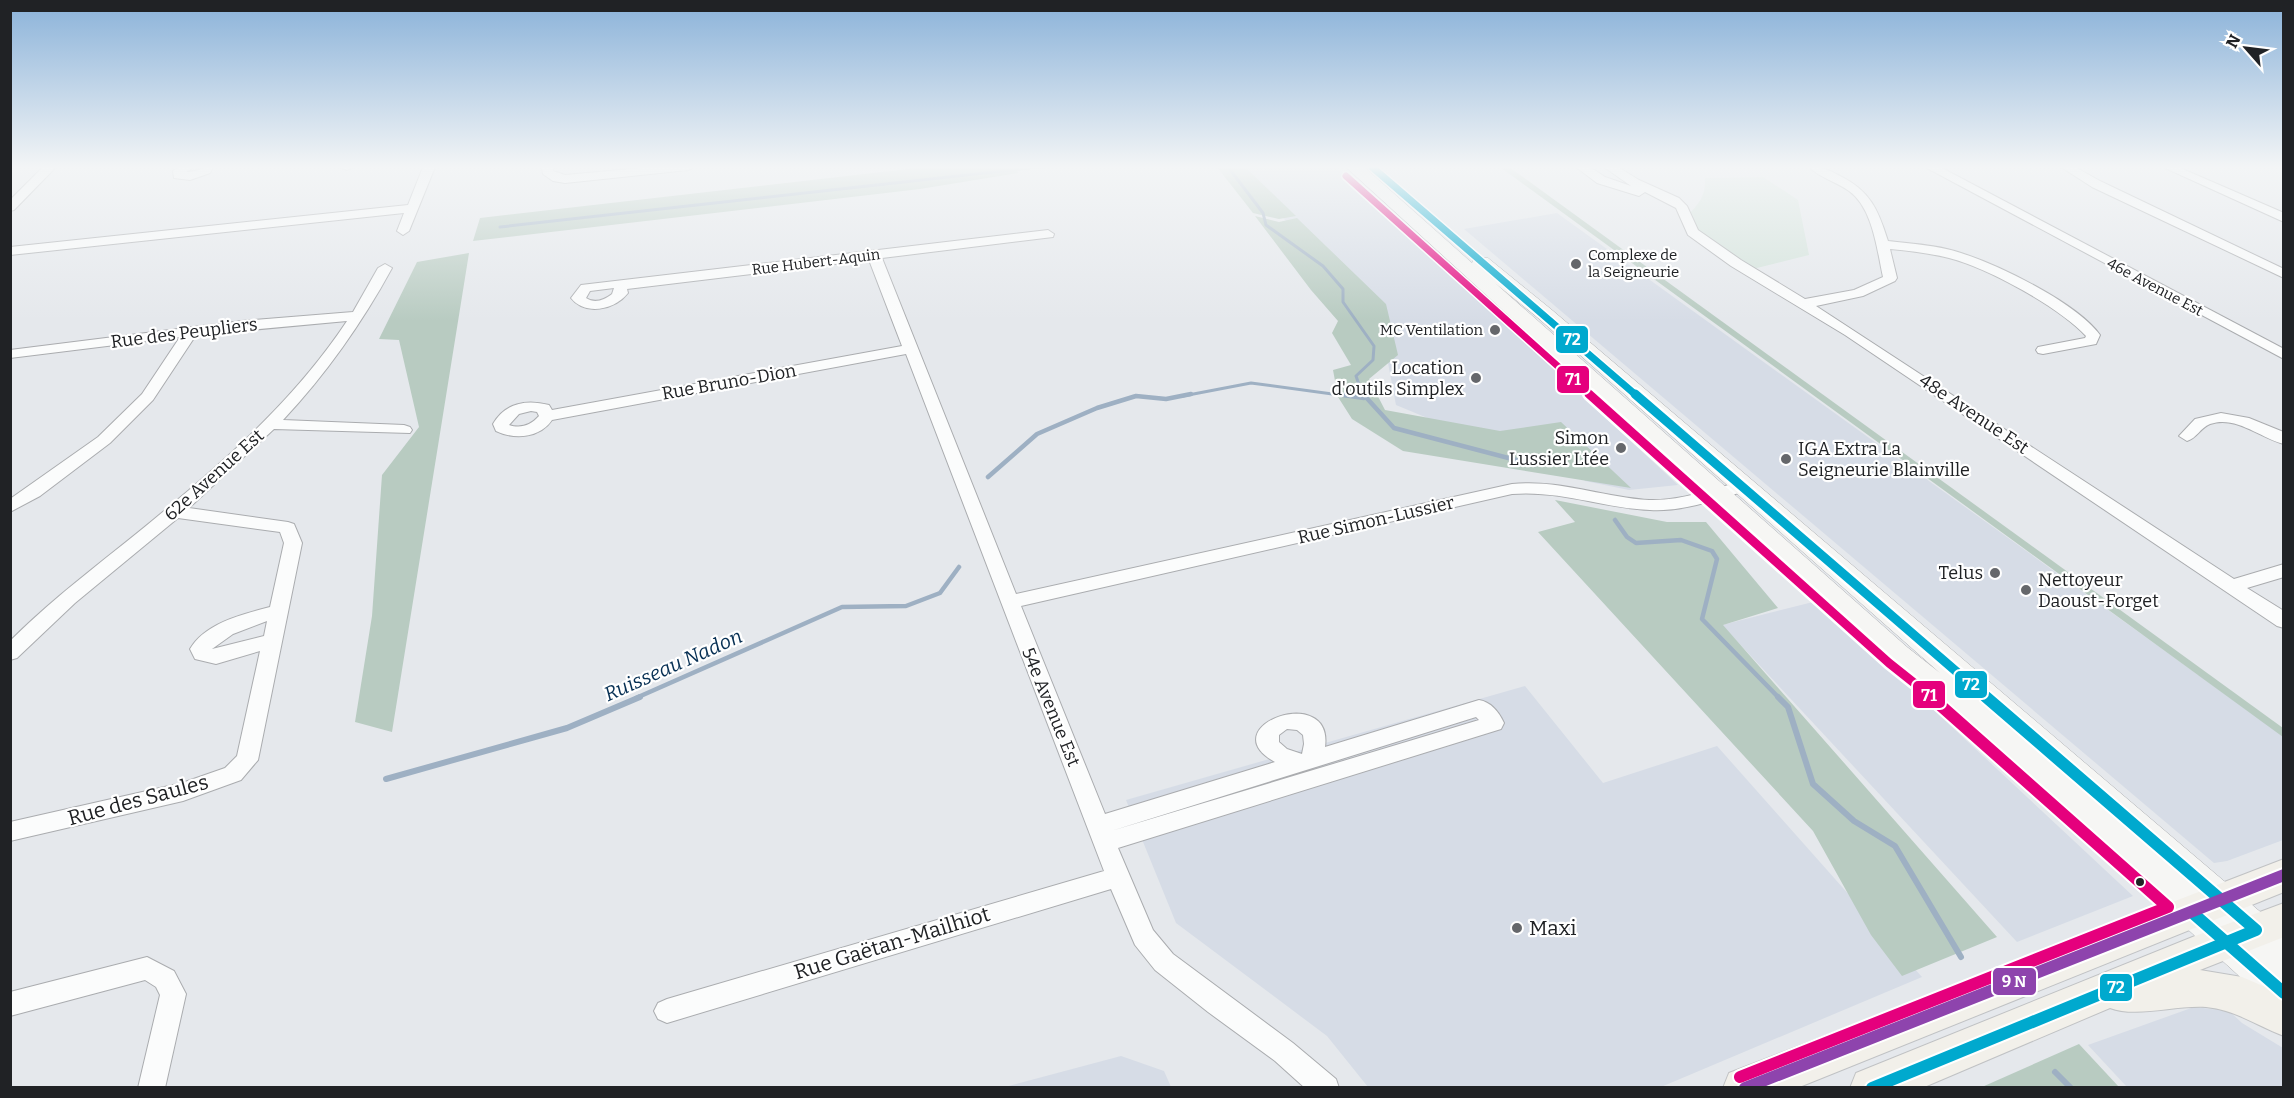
<svg xmlns="http://www.w3.org/2000/svg" width="2294" height="1098" viewBox="0 0 2294 1098" font-family="Bitter,serif">
<style>
.built{fill:#d6dce6}
.green{fill:#d2e2da}
.forest{fill:#b8cbc1}
.lines{fill:none;stroke-linecap:round;stroke-linejoin:round}
.stream-far2{stroke:#9eb0c3;stroke-width:3}
.stream-far1{stroke:#9eb0c3;stroke-width:4.5}
.stream{stroke:#9eb0c3;stroke-width:6}
.minor-casing{stroke:#aaacaf;stroke-width:2}
.secondary-casing{stroke:#aaacaf;stroke-width:1}
.primary-casing{stroke:#c0c2c4;stroke-width:2}
.minor{fill:#fbfcfc;fill-rule:evenodd}
.secondary{fill:#f6f6f4;fill-rule:evenodd}
.primary{fill:#f2f0ea;fill-rule:evenodd}
.bus-1-far2-casing{stroke:#fff;stroke-width:10}
.bus-1-far1-casing{stroke:#fff;stroke-width:14}
.bus-1-casing{stroke:#fff;stroke-width:16}
.bus-2-far2-casing{stroke:#fff;stroke-width:10}
.bus-2-far1-casing{stroke:#fff;stroke-width:14}
.bus-2-casing{stroke:#fff;stroke-width:16}
.bus-3-casing{stroke:#fff;stroke-width:16}
.bus-1-far2{stroke:#00a9ce;stroke-width:7}
.bus-1-far1{stroke:#00a9ce;stroke-width:9}
.bus-1{stroke:#00a9ce;stroke-width:12}
.bus-2-far2{stroke:#e5007d;stroke-width:7}
.bus-2-far1{stroke:#e5007d;stroke-width:9}
.bus-2{stroke:#e5007d;stroke-width:12}
.bus-3{stroke:#8e44ad;stroke-width:12}
.poi-dot{fill:#65676b;stroke:#fff;stroke-width:2}
.bus-dot{fill:#202225;stroke:#fff;stroke-width:2}
.labels{text-anchor:middle;stroke-width:4.5;stroke-linejoin:round;paint-order:stroke}
.far-poi-label{font-size:15px;fill:#202225;stroke:#fff;text-anchor:start}
.far-street-label{font-size:15px;fill:#202225;stroke:#fff}
.street-label{font-size:18px;fill:#202225;stroke:#fff}
.poi-label{font-size:18px;fill:#202225;stroke:#fff;text-anchor:end}
.water-label{font-size:20px;font-style:italic;fill:#062f53;stroke:#fff}
.near-street-label{font-size:21px;fill:#202225;stroke:#fff}
.near-poi-label{font-size:21px;fill:#202225;stroke:#fff;text-anchor:start}
.line-badge{stroke:#fff;stroke-width:2}
.badge-label{font-size:16px;text-anchor:middle;font-weight:bold;fill:#fff}
</style>
<rect width="100%" height="100%" fill="#e5e8ec"/>
<g class="built">
<path d="M1237,167H1336L1678,485L1629,490L1585,481L1535,430L1483,441L1396,405L1381,326Z"/>
<path d="M1557,213L2283,736V840L2227,861L2214,863L1464,229Z"/>
<path d="M1817,601L2133,896L2017,942L1722,625Z"/>
<path d="M1525,686L1603,783L1717,746L1922,977L1661,1087H1368L1327,1036L1176,923L1126,800Z"/>
<path d="M2194,1007L2229,1011L2242,1023L2283,1048V1087H2127L2088,1045Z"/>
<path d="M1121,1056L1164,1071L1171,1087H1005Z"/>
</g>
<path class="green" d="M1763,177L1798,200L1809,255L1753,269L1690,225L1688,215C1699,204 1706,195 1705,178Z"/>
<g class="forest">
<path d="M925,167H1016L1018,173L920,189L473,241L480,218Z"/>
<path d="M1217,167H1245L1296,216L1279,219L1253,213Z"/>
<path d="M1500,167H1509L2283,728V737Z"/>
<path d="M1255,216L1279,222L1297,218L1386,304L1398,355L1369,379L1385,410L1500,431L1561,422L1631,488L1403,451L1352,419L1338,397L1333,370L1351,365L1332,333L1338,321L1311,290Z"/>
<path d="M469,253L392,732L355,722L372,616L382,475L419,427L399,340L379,339L417,262Z"/>
<path d="M1555,500L1667,522H1706L1778,608L1723,625L1997,937L1902,976L1871,935L1813,831L1538,532L1575,522Z"/>
<path d="M2079,1044L2119,1087H1982Z"/>
</g>
<g class="lines">
<g class="stream-far2">
<path d="M1030,167H1042"/>
<path d="M1228,167L1263,213L1266,225L1323,266L1343,289V302L1374,346L1373,360L1356,376L1363,396"/>
<path d="M500,227L1030,168"/>
<path d="M1183,396L1251,383L1347,396"/>
</g>
<g class="stream-far1">
<path d="M1336,394L1364,398"/>
<path d="M1363,394L1394,428L1535,465"/>
<path d="M988,477L1037,434L1097,408L1136,396L1166,399L1191,394"/>
<path d="M1615,520L1627,537L1636,543L1681,540L1712,551L1717,559L1702,619L1779,698"/>
<path d="M636,698L842,607L906,606L940,593L959,567"/>
</g>
<g class="stream">
<path d="M1778,697L1788,707L1813,784L1854,821L1895,846L1961,957"/>
<path d="M386,779L567,728L640,697"/>
<path d="M2055,1072L2071,1088"/>
</g>
<defs>
<g id="minor">
<path d="M43,167H56L14,210L10,211V200Z"/>
<path d="M179,167H194L186,172C197,172 202,167 213,167L210,173L190,180L174,178L173,171Z"/>
<path d="M339,167H353L347,170Z"/>
<path d="M423,167H435L409,231L403,235L397,231L404,213L10,255V247L408,205Z"/>
<path d="M542,167H554L553,171L565,175L653,167H694L688,170L565,183L553,181L543,174Z"/>
<path d="M1576,167H1590L1605,177L1631,186L1604,167H1618L1639,180L1679,198L1687,206L1698,230L1741,260L1805,299L1854,290L1883,277C1877,250 1873,208 1849,191C1837,182 1820,178 1809,167C1822,167 1829,170 1840,176C1870,191 1878,209 1888,241C1912,244 1937,245 1961,253C1999,265 2077,303 2100,335L2096,344L2043,354L2038,353L2036,350L2038,347L2085,338L2086,336C2059,307 1988,268 1949,258C1930,253 1909,251 1890,249L1897,278L1895,281L1863,296L1816,306L2234,579L2284,564V577L2247,588L2284,611V628L2277,626L1845,335L1731,266L1688,235L1676,208L1645,192L1639,196L1597,183Z"/>
<path d="M1925,167H1940L2284,349V359Z"/>
<path d="M2061,167H2075L2100,181L2284,269V278L2092,187Z"/>
<path d="M2163,167H2178L2284,213V222Z"/>
<path d="M1048,230L1054,234L1053,237L882,258L1016,594L1512,484C1559,479 1602,497 1649,500C1681,501 1712,489 1743,481L1749,482L1751,486L1749,490C1717,499 1684,512 1650,510C1603,508 1560,490 1512,494L1021,606L1105,814L1275,762C1210,726 1334,682 1325,747L1479,700C1491,702 1499,712 1504,723L1501,729L1118,848L1153,930L1173,954L1293,1043L1336,1079L1339,1088H1305L1275,1061L1208,1012L1155,970L1135,945L1111,889L667,1023L658,1019L654,1011L658,1003L667,999L1104,871L906,354L552,420C540,438 515,440 496,431L493,424C505,403 526,399 549,405L552,410L902,346L869,260L627,289L628,293C615,310 585,316 571,298L581,285ZM614,288L612,294C604,300 595,304 586,298L590,291ZM531,411L537,412L539,416C531,425 521,429 509,425L519,414ZM1476,717L1479,720L1111,831ZM1287,729L1297,730L1303,735L1304,744L1302,754L1287,749L1279,742V735Z"/>
<path d="M385,264L392,268C362,323 327,373 283,420L404,425L410,427L412,430L410,433L274,429L189,508L288,522L294,524L302,543L258,760L241,780L183,801L10,841V822L182,783L225,768L237,756L260,651L216,664L195,659L190,649C205,623 243,614 270,607L284,543L280,532L178,518L75,603L17,658L10,660V641C58,593 113,554 164,511C232,455 298,395 347,321L196,335L153,400L110,443L40,496L10,512V499L98,437L142,394L180,337L10,358V350L242,321L353,312L378,268ZM267,621L264,636L212,649L233,634Z"/>
<path d="M2221,413L2249,418L2281,431L2284,432V444C2260,438 2236,415 2210,424C2200,428 2197,438 2187,441L2179,436L2195,419Z"/>
<path d="M147,957L174,971L186,994L165,1088H138L160,995L156,987L145,980L10,1016V992Z"/>
</g>
<path id="secondary" d="M1346,167H1364L1472,263L1474,258H1488L1552,310L2284,932V1009L2271,1005L1941,705L1887,661ZM1495,283L1538,318L1940,673L1907,647Z"/>
<g id="primary">
<path d="M2284,859V892L1797,1088H1723L1729,1073Z"/>
<path d="M2284,903V937L2200,970L2242,977L2284,995V1036C2257,1026 2236,1010 2206,1007C2176,1005 2136,1018 2110,1008L1922,1088H1850L1856,1073L2195,936Z"/>
</g>
</defs>
<use href="#minor" class="minor-casing"/>
<use href="#secondary" class="secondary-casing"/>
<use href="#primary" class="primary-casing"/>
<use href="#minor" class="minor"/>
<use href="#secondary" class="secondary"/>
<use href="#primary" class="primary"/>
<defs>
<path id="bus-1-far2" d="M1372,167L1637,396"/>
<path id="bus-1-far1" d="M1635,394L1987,698"/>
<g id="bus-1">
<path d="M2195,915L2284,993"/>
<path d="M1872,1088L2256,930L1986,697"/>
</g>
<path id="bus-2-far2" d="M1346,176L1591,396"/>
<path id="bus-2-far1" d="M1589,394L1889,663L1933,698"/>
<path id="bus-2" d="M1740,1077L2168,907L1931,697"/>
<path id="bus-3" d="M1745,1088L2284,875"/>
</defs>
<use href="#bus-1-far2" class="bus-1-far2-casing"/>
<use href="#bus-1-far1" class="bus-1-far1-casing"/>
<use href="#bus-1" class="bus-1-casing"/>
<use href="#bus-2-far2" class="bus-2-far2-casing"/>
<use href="#bus-2-far1" class="bus-2-far1-casing"/>
<use href="#bus-2" class="bus-2-casing"/>
<use href="#bus-3" class="bus-3-casing"/>
<use href="#bus-1-far2" class="bus-1-far2"/>
<use href="#bus-1-far1" class="bus-1-far1"/>
<use href="#bus-1" class="bus-1"/>
<use href="#bus-2-far2" class="bus-2-far2"/>
<use href="#bus-2-far1" class="bus-2-far1"/>
<use href="#bus-2" class="bus-2"/>
<use href="#bus-3" class="bus-3"/>
</g>
<linearGradient id="sky" x2="0" y2="1"><stop stop-color="#8ab2d9"/><stop offset="0.52" stop-color="#f3f5f6"/><stop offset="1" stop-color="#f3f5f6" stop-opacity="0"/></linearGradient>
<rect width="2294" height="321" fill="url(#sky)"/>
<g class="poi-dot">
<circle cx="1576" cy="264" r="6"/>
<circle cx="1495" cy="330" r="6"/>
<circle cx="1476" cy="378" r="6"/>
<circle cx="1621" cy="448" r="6"/>
<circle cx="1786" cy="459" r="6"/>
<circle cx="1995" cy="573" r="6"/>
<circle cx="2026" cy="590" r="6"/>
<circle cx="1517" cy="928" r="6"/>
</g>
<circle class="bus-dot" cx="2140" cy="882" r="5"/>
<g class="labels">
<g class="far-poi-label">
<text x="1588" y="260">Complexe de<tspan x="1588" dy="17">la Seigneurie</tspan></text>
<text x="1483" y="335" text-anchor="end">MC Ventilation</text>
</g>
<g class="far-street-label">
<text transform="translate(816 262) rotate(-7)" y="5">Rue Hubert-Aquin</text>
<text transform="translate(2155 287) rotate(28)" y="5">46e Avenue Est</text>
</g>
<g class="street-label">
<text transform="translate(184 333) rotate(-7)" y="6">Rue des Peupliers</text>
<text transform="translate(729 382) rotate(-10)" y="6">Rue Bruno-Dion</text>
<text transform="translate(1974 414) rotate(34)" y="6">48e Avenue Est</text>
<text transform="translate(214 475) rotate(-42)" y="6">62e Avenue Est</text>
<text transform="translate(1376 520) rotate(-13)" y="6">Rue Simon-Lussier</text>
<text transform="translate(1051 707) rotate(68)" y="6">54e Avenue Est</text>
</g>
<g class="poi-label">
<text x="1464" y="374">Location<tspan x="1464" dy="21">d'outils Simplex</tspan></text>
<text x="1609" y="444">Simon<tspan x="1609" dy="21">Lussier Ltée</tspan></text>
<text x="1798" y="455" text-anchor="start">IGA Extra La<tspan x="1798" dy="21">Seigneurie Blainville</tspan></text>
<text x="1983" y="579">Telus</text>
<text x="2038" y="586" text-anchor="start">Nettoyeur<tspan x="2038" dy="21">Daoust-Forget</tspan></text>
</g>
<g class="water-label">
<text transform="translate(673 665) rotate(-24)" y="7">Ruisseau Nadon</text>
</g>
<g class="near-street-label">
<text transform="translate(138 800) rotate(-15)" y="7">Rue des Saules</text>
<text transform="translate(892 943) rotate(-17)" y="7">Rue Gaëtan-Mailhiot</text>
</g>
<g class="near-poi-label">
<text x="1529" y="935">Maxi</text>
</g>
</g>
<g class="line-badge">
<rect x="1555" y="325" width="34" height="29" rx="6" fill="#00a9ce"/>
<rect x="1556" y="365" width="34" height="29" rx="6" fill="#e5007d"/>
<rect x="1954" y="670" width="34" height="29" rx="6" fill="#00a9ce"/>
<rect x="1912" y="680" width="34" height="29" rx="6" fill="#e5007d"/>
<rect x="1992" y="967" width="45" height="29" rx="6" fill="#8e44ad"/>
<rect x="2099" y="973" width="34" height="29" rx="6" fill="#00a9ce"/>
</g>
<g class="badge-label">
<text x="1572" y="345">72</text>
<text x="1573" y="385">71</text>
<text x="1971" y="690">72</text>
<text x="1929" y="701">71</text>
<text x="2014" y="987">9 N</text>
<text x="2116" y="993">72</text>
</g>
<rect width="2294" height="1098" fill="none" stroke="#202225" stroke-width="24"/>
<g transform="translate(2246 48) rotate(298)" stroke="#ffffff" stroke-width="4.5" paint-order="stroke">
<path d="M0-4.5L10 22L0 15L-10 22Z" fill="#202225"/>
<text y="-9" font-size="16" font-weight="bold" text-anchor="middle" fill="#202225">N</text>
</g>
</svg>
